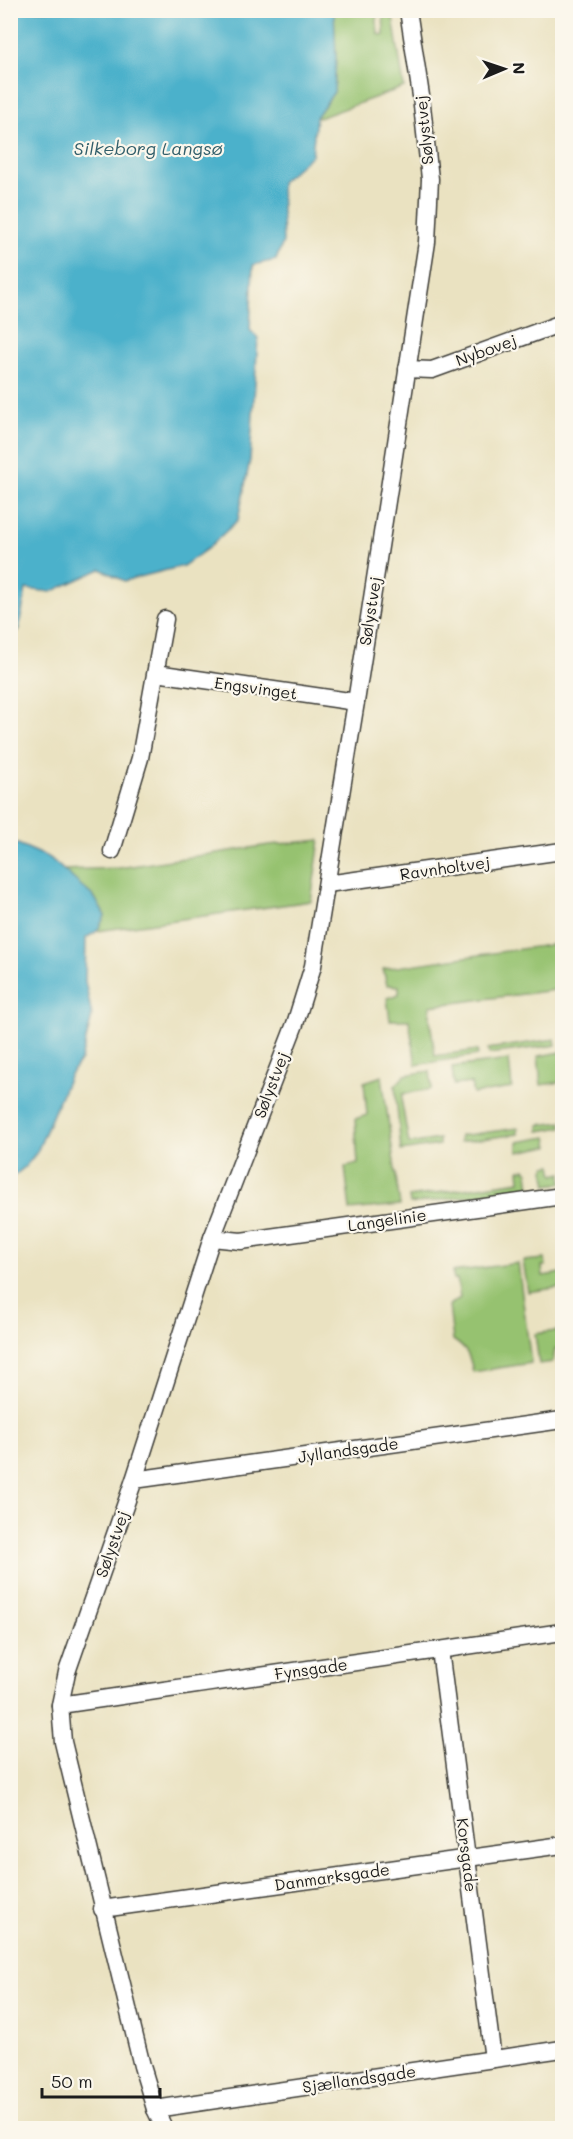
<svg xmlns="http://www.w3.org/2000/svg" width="573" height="2139" viewBox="0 0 573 2139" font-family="Mali,sans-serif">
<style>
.green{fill:#96c270;stroke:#596f46;stroke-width:1.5}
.water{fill:#4cb1cb;stroke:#346674;stroke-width:1.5}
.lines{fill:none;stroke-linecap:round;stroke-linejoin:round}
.minor-casing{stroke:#3b3a35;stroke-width:19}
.minor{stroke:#fff;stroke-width:16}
.labels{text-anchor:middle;stroke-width:4.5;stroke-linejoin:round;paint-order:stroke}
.street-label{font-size:16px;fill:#1c1c1c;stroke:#fbf7ec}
.water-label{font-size:18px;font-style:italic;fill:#325f6b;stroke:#fbf7ec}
</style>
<rect width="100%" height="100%" fill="#fbf7ec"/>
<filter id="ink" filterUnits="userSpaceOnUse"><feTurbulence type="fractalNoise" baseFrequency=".0167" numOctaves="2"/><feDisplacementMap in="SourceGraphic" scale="12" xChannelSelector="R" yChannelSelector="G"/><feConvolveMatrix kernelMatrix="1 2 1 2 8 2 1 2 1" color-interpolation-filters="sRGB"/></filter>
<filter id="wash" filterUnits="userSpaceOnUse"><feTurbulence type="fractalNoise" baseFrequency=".008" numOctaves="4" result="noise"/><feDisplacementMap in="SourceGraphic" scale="24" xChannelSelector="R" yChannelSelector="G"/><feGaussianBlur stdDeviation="1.35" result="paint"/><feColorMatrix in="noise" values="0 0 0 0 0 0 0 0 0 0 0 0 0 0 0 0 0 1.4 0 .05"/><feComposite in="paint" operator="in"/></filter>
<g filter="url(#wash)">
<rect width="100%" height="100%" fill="#eae2c1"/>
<g class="green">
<path d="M334,11H376L378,34L384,35L383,11H392L404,87L319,118L316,117L334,92L336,58Z"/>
<path d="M320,840L311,901L97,931L105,916L95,898L63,870L119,868L269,845Z"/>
<path d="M562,943V989L430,1006V1019L435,1056L477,1050L478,1055L416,1065L409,1020H390L387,998L399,994V986L387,985L383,969Z"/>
<path d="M555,1039L556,1045L489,1054L488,1049Z"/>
<path d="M562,1052V1082L541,1085L538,1056Z"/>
<path d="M509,1060L512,1088L473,1094L471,1083L454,1085L452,1067Z"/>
<path d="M430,1071L432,1089L403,1094L402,1104L409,1144L439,1139V1145L401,1151L395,1086L405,1075Z"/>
<path d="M382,1076L400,1205L350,1210L345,1167L358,1164L355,1119L367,1115L364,1082Z"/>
<path d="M562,1122V1127L539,1131V1125Z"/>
<path d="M518,1128V1134L460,1142V1136Z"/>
<path d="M547,1137L549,1146L518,1152V1142Z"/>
<path d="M552,1165L554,1175L562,1173V1183L547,1185L544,1170L546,1166Z"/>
<path d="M525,1169L528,1172L530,1188L410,1204L409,1197L520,1181L519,1170Z"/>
<path d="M545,1259L546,1266H542L543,1276L562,1273V1287L528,1292L523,1261Z"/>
<path d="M518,1263L531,1363L473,1372C470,1356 467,1349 453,1340L449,1305L460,1298L457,1279H454L452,1272Z"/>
<path d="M562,1330V1348L555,1349L553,1362L539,1364L535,1334Z"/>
</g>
<g class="water">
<path d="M11,10L334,11L336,58L334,92L316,117L312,155L281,182L283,242L276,260L253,265L250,330L258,338L250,460L238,520L207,549L183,566L124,581L101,569L51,592L26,589L19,629L11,638Z"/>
<path d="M11,841L50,858L95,898L105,916L97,931L86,938L85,981L92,1016L81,1060L70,1074L37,1152L25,1167L11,1178Z"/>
</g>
</g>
<g filter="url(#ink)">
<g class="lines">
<defs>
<g id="minor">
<path d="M407,369L432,370L562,323"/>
<path d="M156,673L356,702"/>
<path d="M112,851L140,758L165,619"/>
<path d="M327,884L562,851"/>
<path d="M212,1238L241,1241L562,1196"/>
<path d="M134,1480L562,1420"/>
<path d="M440,1650L493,2059"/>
<path d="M60,1705L562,1632"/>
<path d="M102,1909L562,1845"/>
<path d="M155,2109L562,2049"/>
<path d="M164,2128L155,2109L142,2066L63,1742L60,1705L67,1672L134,1480L212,1238L295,1024L313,966L356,702L427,242L430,179L421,96L408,10"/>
</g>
</defs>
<use href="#minor" class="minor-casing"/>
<use href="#minor" class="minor"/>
</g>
</g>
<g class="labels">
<g class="street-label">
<text transform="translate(424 130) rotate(-96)" y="6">Sølystvej</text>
<text transform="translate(486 350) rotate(-20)" y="6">Nybovej</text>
<text transform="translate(370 611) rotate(-81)" y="6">Sølystvej</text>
<text transform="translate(256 688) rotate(8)" y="6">Engsvinget</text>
<text transform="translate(445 868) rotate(-8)" y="6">Ravnholtvej</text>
<text transform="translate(271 1085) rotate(-69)" y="6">Sølystvej</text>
<text transform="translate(387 1220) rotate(-8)" y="6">Langelinie</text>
<text transform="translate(348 1450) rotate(-8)" y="6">Jyllandsgade</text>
<text transform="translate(112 1544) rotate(-71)" y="6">Sølystvej</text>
<text transform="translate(311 1669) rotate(-8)" y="6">Fynsgade</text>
<text transform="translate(467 1855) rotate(83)" y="6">Korsgade</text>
<text transform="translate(332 1877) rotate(-8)" y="6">Danmarksgade</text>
<text transform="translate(359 2079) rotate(-8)" y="6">Sjællandsgade</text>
</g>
<g class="water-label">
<text x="148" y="155">Silkeborg Langsø</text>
</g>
</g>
<rect width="573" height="2139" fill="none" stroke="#fbf7ec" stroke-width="36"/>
<g transform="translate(504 69) rotate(88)" stroke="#fbf7ec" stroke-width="4.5" paint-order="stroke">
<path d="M0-4.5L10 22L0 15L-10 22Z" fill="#1c1c1c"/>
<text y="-9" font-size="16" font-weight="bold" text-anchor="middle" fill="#1c1c1c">N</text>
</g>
<path d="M42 2088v9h118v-9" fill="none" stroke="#1c1c1c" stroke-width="3"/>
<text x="51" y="2088" font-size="18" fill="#1c1c1c" stroke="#fbf7ec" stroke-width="4.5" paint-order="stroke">50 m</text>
</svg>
